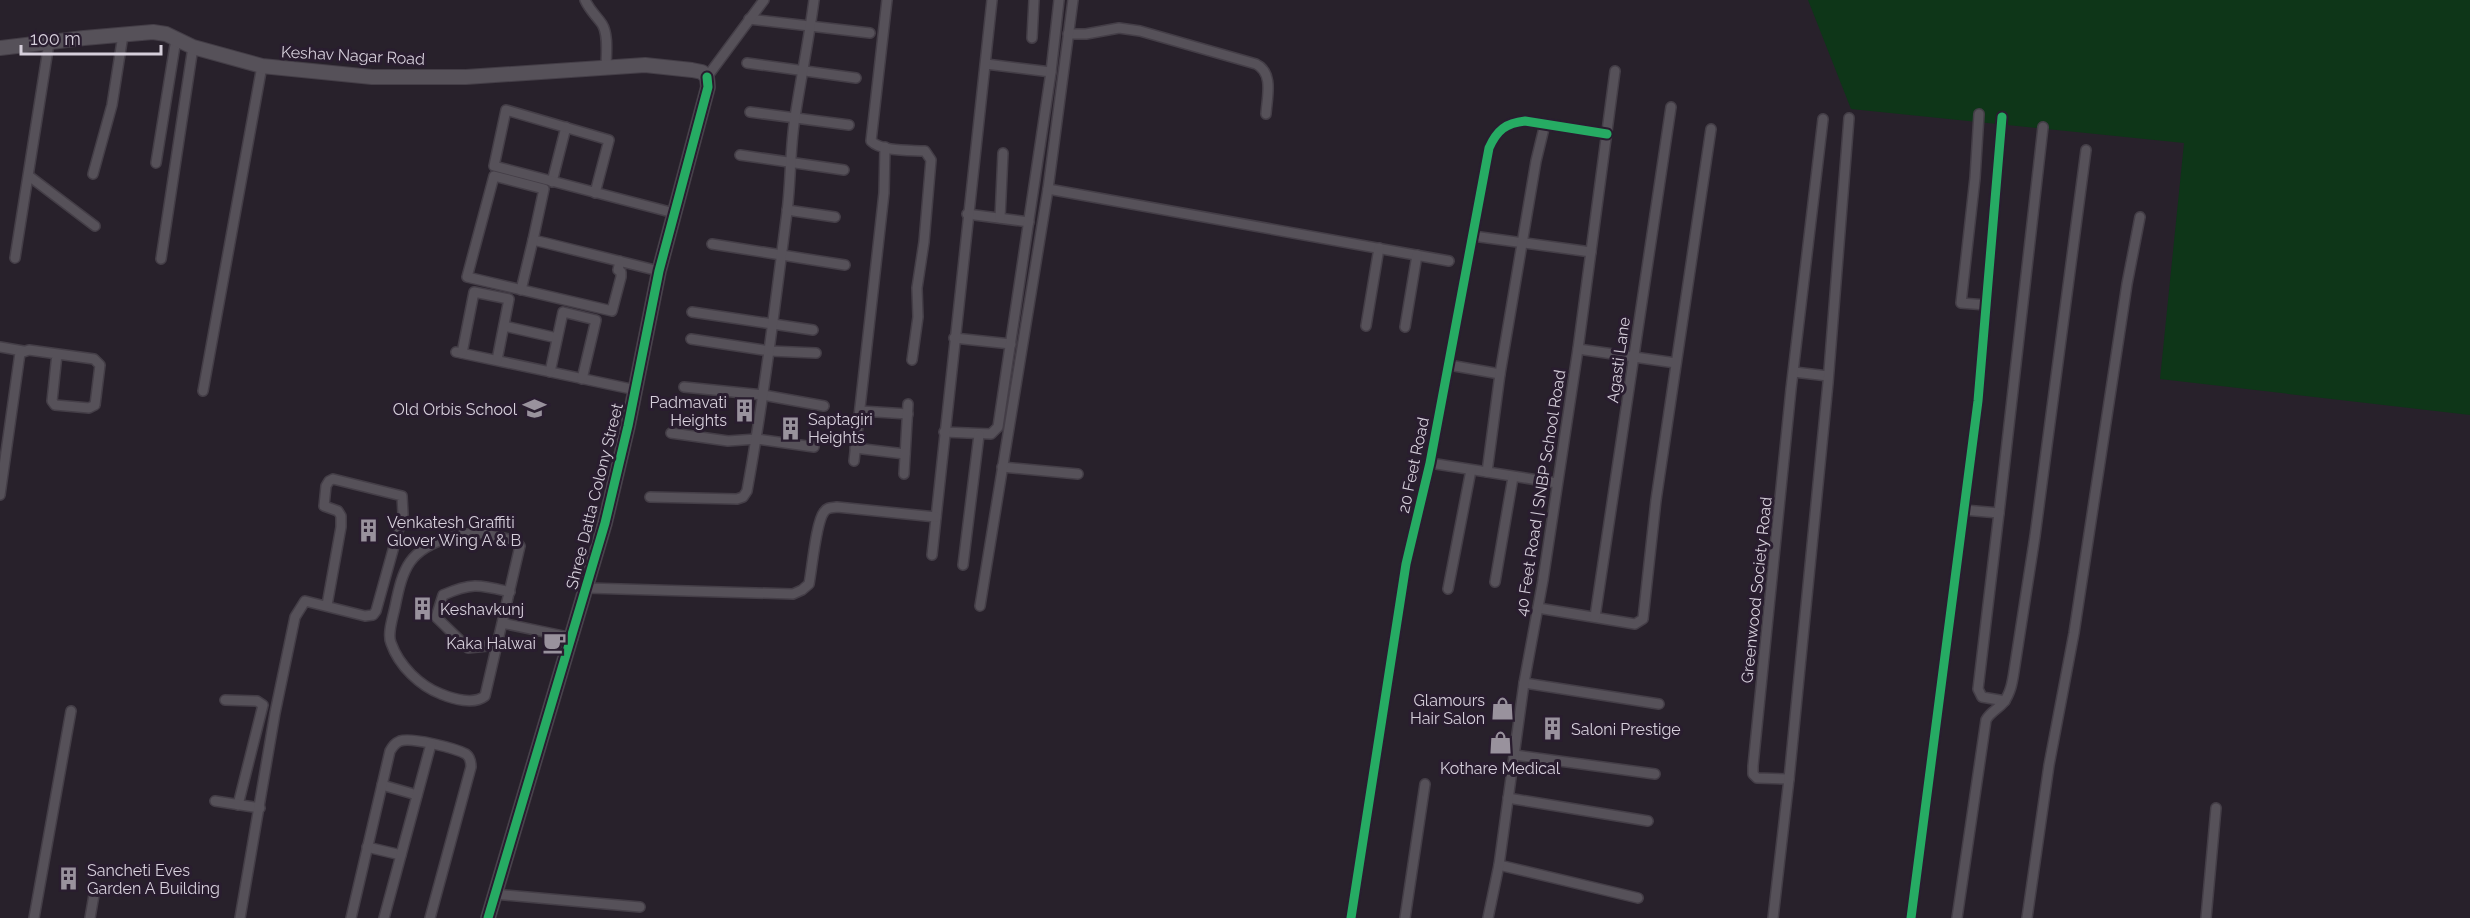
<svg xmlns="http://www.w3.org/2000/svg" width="2470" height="918" viewBox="0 0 2470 918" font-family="Raleway,sans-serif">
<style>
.green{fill:#0e3618}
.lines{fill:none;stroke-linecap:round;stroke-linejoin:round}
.street-casing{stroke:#443e47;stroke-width:12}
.secondary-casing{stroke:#443e47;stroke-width:16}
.street{stroke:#565159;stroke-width:9}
.secondary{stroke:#565159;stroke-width:14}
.cycleway-casing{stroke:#291d2f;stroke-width:13}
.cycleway{stroke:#26ab63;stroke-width:9}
.labels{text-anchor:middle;stroke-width:6;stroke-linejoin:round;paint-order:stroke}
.street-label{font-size:16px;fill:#d6cfdb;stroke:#291d2f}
.poi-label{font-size:16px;fill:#d6cfdb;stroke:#291d2f;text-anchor:start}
</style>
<rect width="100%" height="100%" fill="#28212b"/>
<path class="green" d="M1808,0H2470V415L2160,379L2184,143L1851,109Z"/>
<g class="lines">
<defs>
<g id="street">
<path d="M585,0C590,11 596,15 602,24C609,35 606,56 606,69"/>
<path d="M887,0L871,141C882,152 910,150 925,151L931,160L924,242L917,288L918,317L912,360"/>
<path d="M749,19L870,33"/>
<path d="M1068,34H1086L1119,28L1140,31L1256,64C1274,73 1267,97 1266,114"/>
<path d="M1032,38L1034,0"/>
<path d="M747,63L856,78"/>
<path d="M986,64L1051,72"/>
<path d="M707,77L764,0"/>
<path d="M750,112L849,125"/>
<path d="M1979,114L1975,178L1961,303L1986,305"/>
<path d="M740,155L844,170"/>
<path d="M156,163L176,39"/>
<path d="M93,174L112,105L123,35"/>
<path d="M29,176L95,226"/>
<path d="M552,182L566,127"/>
<path d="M1048,189L1449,261"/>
<path d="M595,193L609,140L506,110L494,166L674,213"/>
<path d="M787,210L835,217"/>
<path d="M967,214L1029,222"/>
<path d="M1000,218L1003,153"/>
<path d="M1473,236L1591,252"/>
<path d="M712,244L845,265"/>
<path d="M15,258L49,43"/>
<path d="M161,259L193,47"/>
<path d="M620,261L618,270L621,272V277L612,311L467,277L494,176L544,189L533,240L546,243L659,271"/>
<path d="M521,290L533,240"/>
<path d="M692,312L813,330"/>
<path d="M504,326L557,338"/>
<path d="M1366,326L1379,248"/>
<path d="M1405,327L1417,255"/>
<path d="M954,338L1011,344"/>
<path d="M691,339L770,351L816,353"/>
<path d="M0,347L23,351"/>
<path d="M1578,349L1676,363"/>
<path d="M456,352L636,390"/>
<path d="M462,353L474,292L509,299L497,360"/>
<path d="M1449,365L1500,374"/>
<path d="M550,372L563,312L596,320L582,379"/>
<path d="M1794,372L1828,376"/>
<path d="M684,387L763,395L824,406"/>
<path d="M203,391L262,66"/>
<path d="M861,411L908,414"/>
<path d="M944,432L991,434L998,427L1051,72L1059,0"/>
<path d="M671,433L728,441L757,439L814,447"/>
<path d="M855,448L905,454"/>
<path d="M854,461L884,193L885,147"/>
<path d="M1430,463L1557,483"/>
<path d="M1002,467L1078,474"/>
<path d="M1487,472L1500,374L1536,161L1545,124"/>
<path d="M904,474L908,404"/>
<path d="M0,495L20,353L29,350L94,359L100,365L95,405L89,408L55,405L52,401L57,354"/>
<path d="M650,497L737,499L743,497L747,491C764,398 775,305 787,212C791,180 790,148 795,117C801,78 809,39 814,0"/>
<path d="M1964,510L1999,513L2043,127"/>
<path d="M1999,513L1978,689L1982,697L2005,701"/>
<path d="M932,555L992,0"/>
<path d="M963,565L979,435"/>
<path d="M1495,582L1513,477"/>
<path d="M587,588L793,594L802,590L809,584C812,569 816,522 824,512C827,507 832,508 837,507L936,517"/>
<path d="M1448,589L1471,470"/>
<path d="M980,606L1048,189L1073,0"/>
<path d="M1538,608L1635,624L1643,619L1656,500L1711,129"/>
<path d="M1595,617L1671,107"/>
<path d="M502,623L485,696C474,705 453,699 441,694C420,686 399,666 391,643C387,634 393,617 395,607C403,567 409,550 450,537C465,533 476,532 490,535C500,538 514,538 520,546L502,623L573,638"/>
<path d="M497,645L468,648L436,617L443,595C473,582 480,585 510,592"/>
<path d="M1524,683L1659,704"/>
<path d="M225,700L257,701L263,705L238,805"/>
<path d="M1515,755L1655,774"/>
<path d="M1789,779L1757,778L1753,774V766L1791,389L1823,119"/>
<path d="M382,785L417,795"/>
<path d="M1508,798L1648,821"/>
<path d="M215,801L260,808"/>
<path d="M367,847L401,855"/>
<path d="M1499,865L1638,898"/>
<path d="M494,894L640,907"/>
<path d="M34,918L71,711"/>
<path d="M90,918L95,889"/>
<path d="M240,918L275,713L295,617L305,601L365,616L373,615L376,611L403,514L402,496L333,479L329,481L326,486L324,506L338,511L341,516V527L327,605"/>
<path d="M351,918L390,751C393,746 395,743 400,741C411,737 455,748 466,754C470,757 471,762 471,767L430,918"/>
<path d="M384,918L431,744"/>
<path d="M1351,918L1406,564L1430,463L1489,148C1497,130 1506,123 1525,121L1607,134"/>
<path d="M1405,918L1425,784"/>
<path d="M1488,918L1499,865L1524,683L1543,580L1578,349L1615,71"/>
<path d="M1773,918L1789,779L1828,383L1849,118"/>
<path d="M1911,918L1978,401L2002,117"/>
<path d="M1957,918L1986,720C1990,712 1998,709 2003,703C2012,692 2013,677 2015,665L2035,536L2086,150"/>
<path d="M2027,918L2049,765L2074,633L2127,284L2140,217"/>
<path d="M2206,918L2216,808"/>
</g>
<path id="secondary" d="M0,48L84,38L153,32L166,34L193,47L262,66L372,77H466L645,65L692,70L702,72L707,77L708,87L659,271L628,426L605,523L488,918"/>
</defs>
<use href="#street" class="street-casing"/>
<use href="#secondary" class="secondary-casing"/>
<use href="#street" class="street"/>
<use href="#secondary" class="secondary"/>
<defs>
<g id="cycleway">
<path d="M488,918L605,523L628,426L659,271L708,87L707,77"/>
<path d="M1351,918L1406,564L1430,463L1489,148C1497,130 1506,123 1525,121L1607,134"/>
<path d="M1911,918L1978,401L2002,117"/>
</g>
</defs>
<use href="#cycleway" class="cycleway-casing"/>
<use href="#cycleway" class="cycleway"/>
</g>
<defs>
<symbol id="school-bare" viewBox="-9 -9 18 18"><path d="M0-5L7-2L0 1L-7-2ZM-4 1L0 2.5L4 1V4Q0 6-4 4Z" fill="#99929d" stroke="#291d2f" stroke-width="2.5" paint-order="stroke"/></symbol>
<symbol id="building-bare" viewBox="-9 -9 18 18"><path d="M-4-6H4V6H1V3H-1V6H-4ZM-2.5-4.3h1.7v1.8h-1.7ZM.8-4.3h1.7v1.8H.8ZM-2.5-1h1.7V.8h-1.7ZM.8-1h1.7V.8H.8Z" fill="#99929d" stroke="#291d2f" stroke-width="2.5" paint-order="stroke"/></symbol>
<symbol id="cafe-bare" viewBox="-9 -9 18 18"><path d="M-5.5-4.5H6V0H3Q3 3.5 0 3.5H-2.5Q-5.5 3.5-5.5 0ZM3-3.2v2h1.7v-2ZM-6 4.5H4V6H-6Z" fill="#99929d" stroke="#291d2f" stroke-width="2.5" paint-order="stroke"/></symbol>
<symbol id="shop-bare" viewBox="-9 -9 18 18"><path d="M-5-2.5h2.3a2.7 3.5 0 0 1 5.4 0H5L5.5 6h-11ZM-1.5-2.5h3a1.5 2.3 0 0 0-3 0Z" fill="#99929d" stroke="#291d2f" stroke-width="2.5" paint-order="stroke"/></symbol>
</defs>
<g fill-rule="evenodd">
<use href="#school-bare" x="518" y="392" width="33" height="33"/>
<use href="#building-bare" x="728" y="394" width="33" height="33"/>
<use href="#building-bare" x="774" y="412" width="33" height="33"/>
<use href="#building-bare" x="352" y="514" width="33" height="33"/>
<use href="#building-bare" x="406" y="592" width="33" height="33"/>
<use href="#cafe-bare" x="538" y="626" width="33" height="33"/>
<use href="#shop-bare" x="1486" y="692" width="33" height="33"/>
<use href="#building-bare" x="1536" y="712" width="33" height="33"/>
<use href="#shop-bare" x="1484" y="726" width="33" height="33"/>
<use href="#building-bare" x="52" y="862" width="33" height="33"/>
</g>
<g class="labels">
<g class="street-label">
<text transform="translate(353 55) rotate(3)" y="6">Keshav Nagar Road</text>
<text transform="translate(1618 360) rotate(-82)" y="6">Agasti Lane</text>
<text transform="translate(1413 465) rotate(-78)" y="6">20 Feet Road</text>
<text transform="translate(1540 493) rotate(-81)" y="6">40 Feet Road | SNBP School Road</text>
<text transform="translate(594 496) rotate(-76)" y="6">Shree Datta Colony Street</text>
<text transform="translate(1756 590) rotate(-84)" y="6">Greenwood Society Road</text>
</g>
<g class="poi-label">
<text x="727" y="408" text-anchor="end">Padmavati<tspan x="727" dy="18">Heights</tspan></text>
<text x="517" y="415" text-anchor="end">Old Orbis School</text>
<text x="808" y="425">Saptagiri<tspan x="808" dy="18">Heights</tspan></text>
<text x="387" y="528">Venkatesh Graffiti<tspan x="387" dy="18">Glover Wing A &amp; B</tspan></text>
<text x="440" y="615">Keshavkunj</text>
<text x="536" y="649" text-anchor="end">Kaka Halwai</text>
<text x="1485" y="706" text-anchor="end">Glamours<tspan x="1485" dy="18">Hair Salon</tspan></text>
<text x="1571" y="735">Saloni Prestige</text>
<text x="1500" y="774" text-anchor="middle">Kothare Medical</text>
<text x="87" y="876">Sancheti Eves<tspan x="87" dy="18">Garden A Building</tspan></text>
</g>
</g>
<path d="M21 45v9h140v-9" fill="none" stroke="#d6cfdb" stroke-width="3"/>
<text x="30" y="45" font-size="18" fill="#d6cfdb" stroke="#291d2f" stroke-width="4.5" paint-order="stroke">100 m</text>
</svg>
